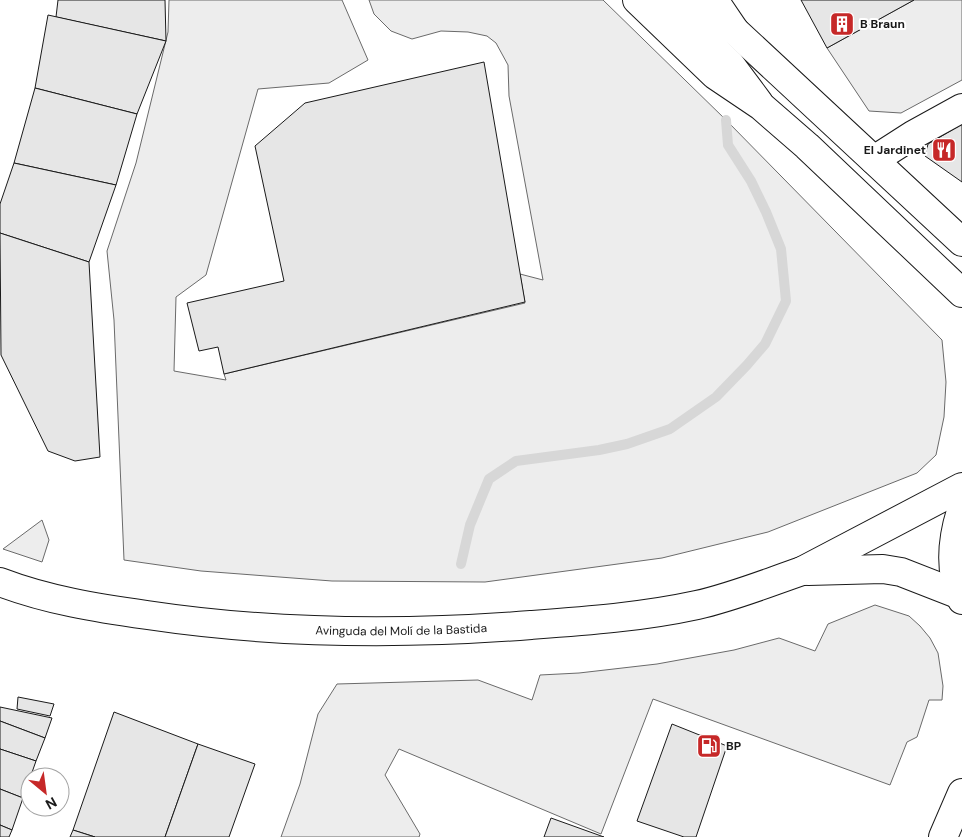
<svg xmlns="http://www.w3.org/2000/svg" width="962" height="837" viewBox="0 0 962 837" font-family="'DM Sans',sans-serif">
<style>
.built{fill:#ededed;stroke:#6a6a6a}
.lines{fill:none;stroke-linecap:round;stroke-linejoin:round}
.stream{stroke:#d7d7d7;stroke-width:10}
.building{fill:#e6e6e6;stroke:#1a1a1a}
.minor-casing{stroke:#1a1a1a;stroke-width:30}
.major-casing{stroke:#1a1a1a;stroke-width:30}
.minor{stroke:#fff;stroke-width:28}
.major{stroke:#fff;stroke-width:28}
.labels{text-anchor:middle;stroke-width:4;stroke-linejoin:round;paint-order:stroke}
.poi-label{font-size:12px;font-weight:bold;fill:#1a1a1a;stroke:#fff;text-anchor:start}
.street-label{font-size:12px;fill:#1a1a1a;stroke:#fff}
</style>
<rect width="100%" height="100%" fill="#fff"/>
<g class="built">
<path d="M169,0H342L368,60L329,83L258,89L206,275L176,297L174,371L226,380L224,374L525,303L520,274L543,280L509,96L508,65L496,43L487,36L468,32L441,31L412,39L391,31L374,14L369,0H603L726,120L942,340L946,382L944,417L936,455L917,473L768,532L662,558L485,582L332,581L201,571L124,560L114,320L107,251L136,163L168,32Z"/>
<path d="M914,0H962V80L901,113L869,111L827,48Z"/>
<path d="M42,520L49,540L42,562L3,549Z"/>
<path d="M875,605L909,616L920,626L930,638L938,653L943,686L942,700H929L917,737L907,742L890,785L653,699L601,834L399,749L385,775L420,834L419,837H281L300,784L318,714L337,684L478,680L532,700L540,675L579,673L657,664L734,650L779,638L815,651L828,624Z"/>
</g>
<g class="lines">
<path class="stream" d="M461,564L470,525L489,479L516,461L599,450L627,444L670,429L716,397L747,365L765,344L786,301L781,249L766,212L751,181L728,145L726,120"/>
</g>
<g class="building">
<path d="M58,0H165L166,41L56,17Z"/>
<path d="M801,0H914L827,48Z"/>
<path d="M48,15L166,41L137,114L35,88Z"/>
<path d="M484,62L525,302L224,374L218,347L199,351L187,303L284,281L255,146L305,103Z"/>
<path d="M35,88L137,114L116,185L14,163Z"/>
<path d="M962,124V182L925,156L928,144Z"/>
<path d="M14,163L116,185L89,262L0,233V204Z"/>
<path d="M0,233L89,262L100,457L75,461L48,451L1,355Z"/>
<path d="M18,697L54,704L50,716L17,709Z"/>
<path d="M0,707L52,718L45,738L0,721Z"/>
<path d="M114,712L198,744L165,837H95L73,830Z"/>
<path d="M0,721L45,738L36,761L0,749Z"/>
<path d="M672,724L727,746L696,837H684L637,821Z"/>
<path d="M198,744L255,764L229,837H165Z"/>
<path d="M0,749L36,761L23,798L0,789Z"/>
<path d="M0,789L23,798L12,830L0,825Z"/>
<path d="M551,818L604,837H544Z"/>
<path d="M0,825L12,830L9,837H0Z"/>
<path d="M73,830L95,837H70Z"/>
</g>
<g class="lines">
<defs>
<g id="minor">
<path d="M663,0L730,64L759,103"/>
<path d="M714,0L735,31"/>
<path d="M874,160L913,135L962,108"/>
<path id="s1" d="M0,582C47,600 97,608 147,615C274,634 403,635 531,625C586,621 642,617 697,605C733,597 767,583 802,571"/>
<path d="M943,837L962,793"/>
</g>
<g id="major">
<path d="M637,0L715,75L761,106L807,146L962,293"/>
<path d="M689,0L705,14L735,31L962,242"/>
<path d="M962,508C952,538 949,571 962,600"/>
<path d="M802,571L962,487"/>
<path d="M808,571L883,569L901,572L960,595"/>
</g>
</defs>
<use href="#minor" class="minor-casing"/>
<use href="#major" class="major-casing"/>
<use href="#minor" class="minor"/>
<use href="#major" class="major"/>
</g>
<defs>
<symbol id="building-square" viewBox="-11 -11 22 22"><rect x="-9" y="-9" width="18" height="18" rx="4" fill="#c62828" stroke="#fff"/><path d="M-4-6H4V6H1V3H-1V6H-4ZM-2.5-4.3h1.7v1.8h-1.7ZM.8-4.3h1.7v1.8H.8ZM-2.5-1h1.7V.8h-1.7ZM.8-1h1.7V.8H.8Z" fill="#fff"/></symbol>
<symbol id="restaurant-square" viewBox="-11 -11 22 22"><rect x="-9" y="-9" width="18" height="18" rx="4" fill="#c62828" stroke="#fff"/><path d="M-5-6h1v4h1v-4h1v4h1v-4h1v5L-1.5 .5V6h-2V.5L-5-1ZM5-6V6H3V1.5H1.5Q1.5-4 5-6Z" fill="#fff"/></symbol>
<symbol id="fuel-square" viewBox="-11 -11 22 22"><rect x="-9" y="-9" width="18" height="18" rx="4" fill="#c62828" stroke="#fff"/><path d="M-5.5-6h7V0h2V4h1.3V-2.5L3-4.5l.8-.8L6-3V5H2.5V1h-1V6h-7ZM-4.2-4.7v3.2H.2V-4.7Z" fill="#fff"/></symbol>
</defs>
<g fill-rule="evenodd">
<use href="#building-square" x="828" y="10" width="28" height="28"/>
<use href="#restaurant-square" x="930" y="136" width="28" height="28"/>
<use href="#fuel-square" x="695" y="732" width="28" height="28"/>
</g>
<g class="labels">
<g class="poi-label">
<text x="860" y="28">B Braun</text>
<text x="926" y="154" text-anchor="end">El Jardinet</text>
<text x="726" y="750">BP</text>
</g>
<g class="street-label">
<text dy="4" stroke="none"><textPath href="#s1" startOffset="406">Avinguda del Molí de la Bastida</textPath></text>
</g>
</g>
<g transform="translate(45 792) rotate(151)"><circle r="24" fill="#ffffff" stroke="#a3a3a3"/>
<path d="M0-4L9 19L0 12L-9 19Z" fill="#c62828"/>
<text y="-8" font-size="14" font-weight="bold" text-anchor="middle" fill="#1a1a1a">N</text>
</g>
</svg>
